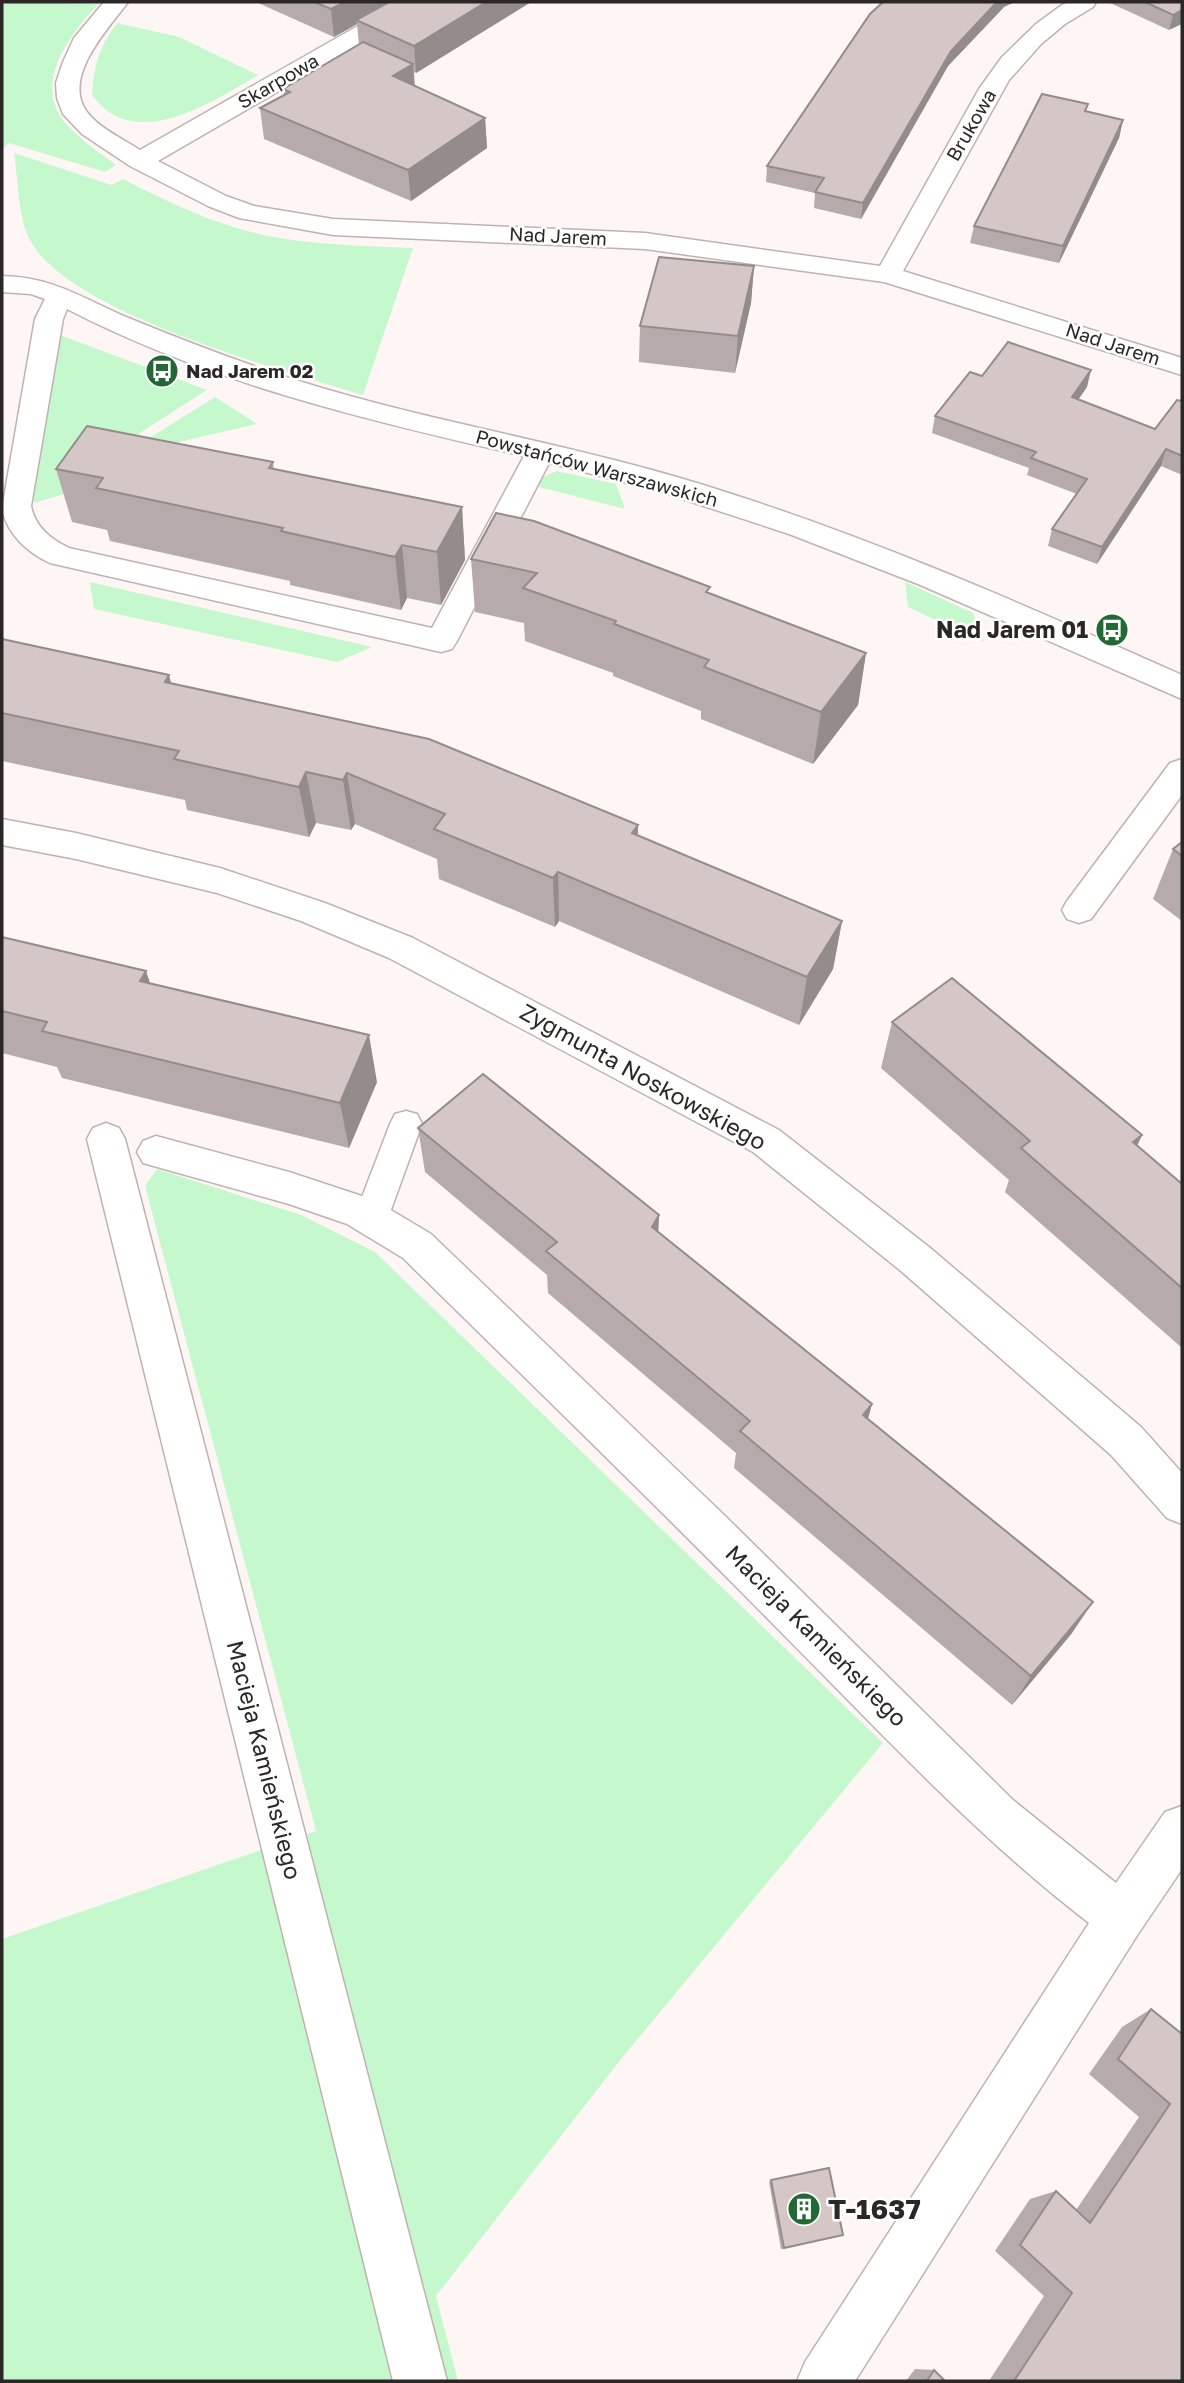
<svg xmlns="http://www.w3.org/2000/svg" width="1184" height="2383" viewBox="0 0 1184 2383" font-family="'Golos Text',sans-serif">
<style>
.green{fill:#c5f8cc}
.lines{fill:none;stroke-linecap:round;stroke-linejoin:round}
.service-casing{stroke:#bfb2b1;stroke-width:3}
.pedestrian-casing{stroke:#bfb2b1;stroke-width:3}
.minor-casing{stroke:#bfb2b1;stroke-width:3}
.service{fill:#fff;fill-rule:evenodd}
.pedestrian{fill:#fff;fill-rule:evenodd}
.minor{fill:#fff;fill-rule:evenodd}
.wall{fill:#b6abaa}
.shaded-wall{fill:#948b8b}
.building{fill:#d4c7c6;stroke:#948b8b;stroke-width:2}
.labels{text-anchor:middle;stroke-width:5;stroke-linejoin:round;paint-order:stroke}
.far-street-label{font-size:19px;fill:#2c2727;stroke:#fff}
.far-poi-label{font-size:19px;font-weight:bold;fill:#2c2727;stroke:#fff;text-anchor:start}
.poi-label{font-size:23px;font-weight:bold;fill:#2c2727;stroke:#fff;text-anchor:end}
.street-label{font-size:23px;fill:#2c2727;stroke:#fff}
.near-poi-label{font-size:28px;font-weight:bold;fill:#2c2727;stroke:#fff;text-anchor:start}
</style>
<rect width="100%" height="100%" fill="#fef6f5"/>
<g class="green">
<path d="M2,2L98,4C68,37 30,86 69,127C83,142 100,153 116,165L105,172L9,143L2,149Z"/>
<path d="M117,23L179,37L258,75C212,102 134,154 92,95C94,65 99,47 117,23Z"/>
<path d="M14,153L112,185L123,179C167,202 214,224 263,235C312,245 363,246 413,248L363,395C285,371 64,312 29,238C18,216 18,178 14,153Z"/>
<path d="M60,335L207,390L90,465L71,492L34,503L33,488Z"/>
<path d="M215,397L257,424L122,455Z"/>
<path d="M557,471L616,484L625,509L535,486L542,477Z"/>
<path d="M90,582L372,647L337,662L94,609Z"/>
<path d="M905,582L973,613L984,642L908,607Z"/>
<path d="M157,1169L301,1215L375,1252L883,1743L622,2058L436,2296L458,2381H2V1939L316,1831L145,1186Z"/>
</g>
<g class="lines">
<defs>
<path id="service" d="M406,1111L417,1114L422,1124L388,1218L383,1228L371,1232L359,1228L354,1218L390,1124L395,1114Z"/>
<path id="pedestrian" d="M106,1123L119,1128L125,1139L447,2381H393L87,1139L93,1128Z"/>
<g id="minor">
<path d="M104,2H128C109,28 61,77 87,112C99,128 123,139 140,150L400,2H427L424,7L158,161L226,196L254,206L333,219L645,233L880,266L979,89L1002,57L1036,24L1062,5L1069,2H1096L1093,7L1065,24L1041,44L1009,80L903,271L1182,358V375L884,282L645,249L333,235L239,218L208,206L130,166L82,134L63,114L57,98L56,83L63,62L74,38Z"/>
<path d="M2,276C55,277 85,300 131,319C187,342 245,364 302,382C427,421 555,441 680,478C853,529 1018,602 1182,675V699L918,584L789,534L658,491L549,463L457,641L452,649L441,652L50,563C28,553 7,534 2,509L35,319L45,299L31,294L2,292ZM67,309C210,383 369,421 524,456L432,628L69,548C51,539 35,527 31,506L63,319Z"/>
<path d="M1182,759V795L1091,919L1079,923L1067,919L1062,910L1067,901L1170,763Z"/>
<path d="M2,819L76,833L220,868L325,903L413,938L779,1130L929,1247L1141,1427L1182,1473V1524L1167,1518L1111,1455L901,1271L753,1152L389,958L301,921L217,893L76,859L2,845Z"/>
<path d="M156,1136L289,1172L374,1200L431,1234L724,1515L1013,1800L1116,1883L1165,1812L1182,1806V1869L1138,1934L855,2381H797L805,2362L1089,1923C973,1834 874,1725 771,1622C650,1499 526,1379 403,1258L347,1224L289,1204L143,1163L137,1152L143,1141Z"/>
</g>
</defs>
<use href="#service" class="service-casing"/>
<use href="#pedestrian" class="pedestrian-casing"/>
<use href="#minor" class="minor-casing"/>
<use href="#service" class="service"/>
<use href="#pedestrian" class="pedestrian"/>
<use href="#minor" class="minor"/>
</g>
<g class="wall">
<path d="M256,2H531L416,73L414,72L415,86L485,118L487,148L411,201L264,139L260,108L284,96L283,89L359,45L357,24L334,37Z"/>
<path d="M1108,2H1182L1169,30Z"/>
<path d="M1004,7L948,66L861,219L814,208L815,193L766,182L767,166Z"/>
<path d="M1087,111L1123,120L1119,138L1059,263L970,243L974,226Z"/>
<path d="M754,266L751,303L735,373L639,362L640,326Z"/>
<path d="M982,376L1087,387L1078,400L1155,429L1182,401V475L1161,466L1097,564L1048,546L1052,529L1077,494L1027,475L1029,468L932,433L935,416Z"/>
<path d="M273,462L274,469L462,507L465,560L441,605L407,598L401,610L290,585V581L110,541L107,530L72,522L56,469Z"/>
<path d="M471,559L710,594L866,653L858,705L813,764L701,719V711L613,676V673L525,641L524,623L475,612Z"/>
<path d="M2,639L172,683L638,825V836L842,921L833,969L799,1025L559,921L555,927L439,879L437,859L355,824L351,830L316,823L309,837L187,810L185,800L2,761Z"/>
<path d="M1182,842V921L1153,899L1173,849Z"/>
<path d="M2,937L146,971L150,984L377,1082L349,1148L62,1078L57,1067L2,1053Z"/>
<path d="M892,1022L1137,1146L1182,1184V1348L1005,1192L1009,1180L881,1068Z"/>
<path d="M418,1128L659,1215L658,1231L872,1404L868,1419L1072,1633L1012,1705L734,1468L736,1453L548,1293L547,1275L425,1172Z"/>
<path d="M1151,2009L1182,2034V2381H989L1044,2296L995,2251L1030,2199L1056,2191L1076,2210L1139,2117L1089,2074L1122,2027Z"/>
<path d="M771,2180L843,2235L781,2249L769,2182Z"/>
<path d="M915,2369L934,2370L945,2381H906Z"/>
</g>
<g class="shaded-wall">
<path d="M345,2H395L356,20L357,24L334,37L331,9Z"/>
<path d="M486,2H531L416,73L414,46Z"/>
<path d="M997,2H1015L1004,7L948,66L861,219L863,203L951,51Z"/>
<path d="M1182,10V24L1169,30L1173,15Z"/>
<path d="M413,64L415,94L393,76Z"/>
<path d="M485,118L487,148L411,201L408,170Z"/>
<path d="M1123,120L1119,138L1059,263L1063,246Z"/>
<path d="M754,266L751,303L735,373L738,336Z"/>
<path d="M1091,370L1087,387L1068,414L1072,397Z"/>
<path d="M1166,449L1161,466L1097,564L1102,547Z"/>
<path d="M462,507L465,560L441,605L437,552Z"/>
<path d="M402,545L407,598L401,610L395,557Z"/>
<path d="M866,653L858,705L813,764L821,712Z"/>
<path d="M169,675L183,727L165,682Z"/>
<path d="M306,772L316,823L309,837L299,787Z"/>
<path d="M347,773L355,824L351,830L343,780Z"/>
<path d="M638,825L637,876L632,833Z"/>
<path d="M558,872L559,921L555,927L553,878Z"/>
<path d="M842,921L833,969L799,1025L807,977Z"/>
<path d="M146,971L162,1019L140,981Z"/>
<path d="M369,1035L377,1082L349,1148L340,1103Z"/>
<path d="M1142,1135L1122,1180L1133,1142Z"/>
<path d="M659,1215L657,1258L652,1227Z"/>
<path d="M872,1404L861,1442L863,1415Z"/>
<path d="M1093,1602L1072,1633L1012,1705L1031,1676Z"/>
</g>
<g class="building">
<path d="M314,2H345L331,9Z"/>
<path d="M389,2H486L414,46L356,20Z"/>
<path d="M883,2H997L951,51L863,203L815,192L824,178L767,166L870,14Z"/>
<path d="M1145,2H1182V10L1173,15Z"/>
<path d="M363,42L413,64L393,76L485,118L408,170L260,108L290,92L283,89Z"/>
<path d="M1042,94L1088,104L1085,111L1123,120L1063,246L974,226Z"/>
<path d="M659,257L754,266L738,336L640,326Z"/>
<path d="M1008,342L1091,370L1072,397L1155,429L1177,400L1182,401V456L1166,449L1102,547L1052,529L1087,479L1031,458L1036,452L935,416L970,372L982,376Z"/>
<path d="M87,426L273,462L269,468L462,507L437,552L402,545L395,557L281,531L283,528L96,488L103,478L56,469Z"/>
<path d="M496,513L534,521L710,587L706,592L866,653L821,712L704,667L709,660L614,624L616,621L523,588L537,573L471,559Z"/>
<path d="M2,639L169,675L165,682L429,739L638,825L632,833L842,921L807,977L558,872L553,878L434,829L445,814L347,773L343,780L306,772L299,787L174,759L179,751L2,713Z"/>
<path d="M1182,842V856L1173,849Z"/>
<path d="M2,937L146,971L140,981L369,1035L340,1103L42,1031L47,1022L2,1011Z"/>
<path d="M952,978L1142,1135L1133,1142L1182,1184V1288L1021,1148L1030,1141L892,1022Z"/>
<path d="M483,1074L659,1215L652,1227L872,1404L863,1415L1093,1602L1031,1676L740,1431L750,1421L546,1251L557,1242L418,1128Z"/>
<path d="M1151,2009L1182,2034V2381H1014L1072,2293L1020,2245L1056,2191L1090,2223L1170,2104L1118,2059Z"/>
<path d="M829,2168L843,2235L784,2248L771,2180Z"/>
<path d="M934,2370L945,2381H927Z"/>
</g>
<defs>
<symbol id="bus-disc" viewBox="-11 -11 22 22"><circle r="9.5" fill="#236935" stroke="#fff"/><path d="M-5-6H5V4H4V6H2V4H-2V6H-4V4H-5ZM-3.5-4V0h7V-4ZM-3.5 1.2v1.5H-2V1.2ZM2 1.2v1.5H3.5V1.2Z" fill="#fff"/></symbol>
<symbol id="building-disc" viewBox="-11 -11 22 22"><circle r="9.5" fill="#236935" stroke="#fff"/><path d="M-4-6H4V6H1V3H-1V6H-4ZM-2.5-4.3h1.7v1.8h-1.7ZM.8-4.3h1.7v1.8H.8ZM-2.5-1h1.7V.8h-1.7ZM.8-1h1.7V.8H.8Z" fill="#fff"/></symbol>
</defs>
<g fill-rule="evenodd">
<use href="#bus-disc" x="143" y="352" width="38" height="38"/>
<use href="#bus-disc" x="1093" y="611" width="38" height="38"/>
<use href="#building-disc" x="785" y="2190" width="38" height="38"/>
</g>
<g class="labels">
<g class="far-street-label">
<text transform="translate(278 81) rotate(-30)" y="7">Skarpowa</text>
<text transform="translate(971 125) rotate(-60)" y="7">Brukowa</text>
<text transform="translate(558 236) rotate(3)" y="7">Nad Jarem</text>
<text transform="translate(1113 344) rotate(18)" y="7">Nad Jarem</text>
<text transform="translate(597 468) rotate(15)" y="7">Powstańców Warszawskich</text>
</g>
<g class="far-poi-label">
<text x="186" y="378">Nad Jarem 02</text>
</g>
<g class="poi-label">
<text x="1088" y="638">Nad Jarem 01</text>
</g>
<g class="street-label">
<text transform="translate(643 1077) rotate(29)" y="8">Zygmunta Noskowskiego</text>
<text transform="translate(816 1636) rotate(45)" y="8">Macieja Kamieńskiego</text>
<text transform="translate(264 1760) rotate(76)" y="8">Macieja Kamieńskiego</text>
</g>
<g class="near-poi-label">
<text x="828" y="2219">T-1637</text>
</g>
</g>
<rect width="1184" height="2383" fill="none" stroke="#2c2727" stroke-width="7"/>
</svg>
